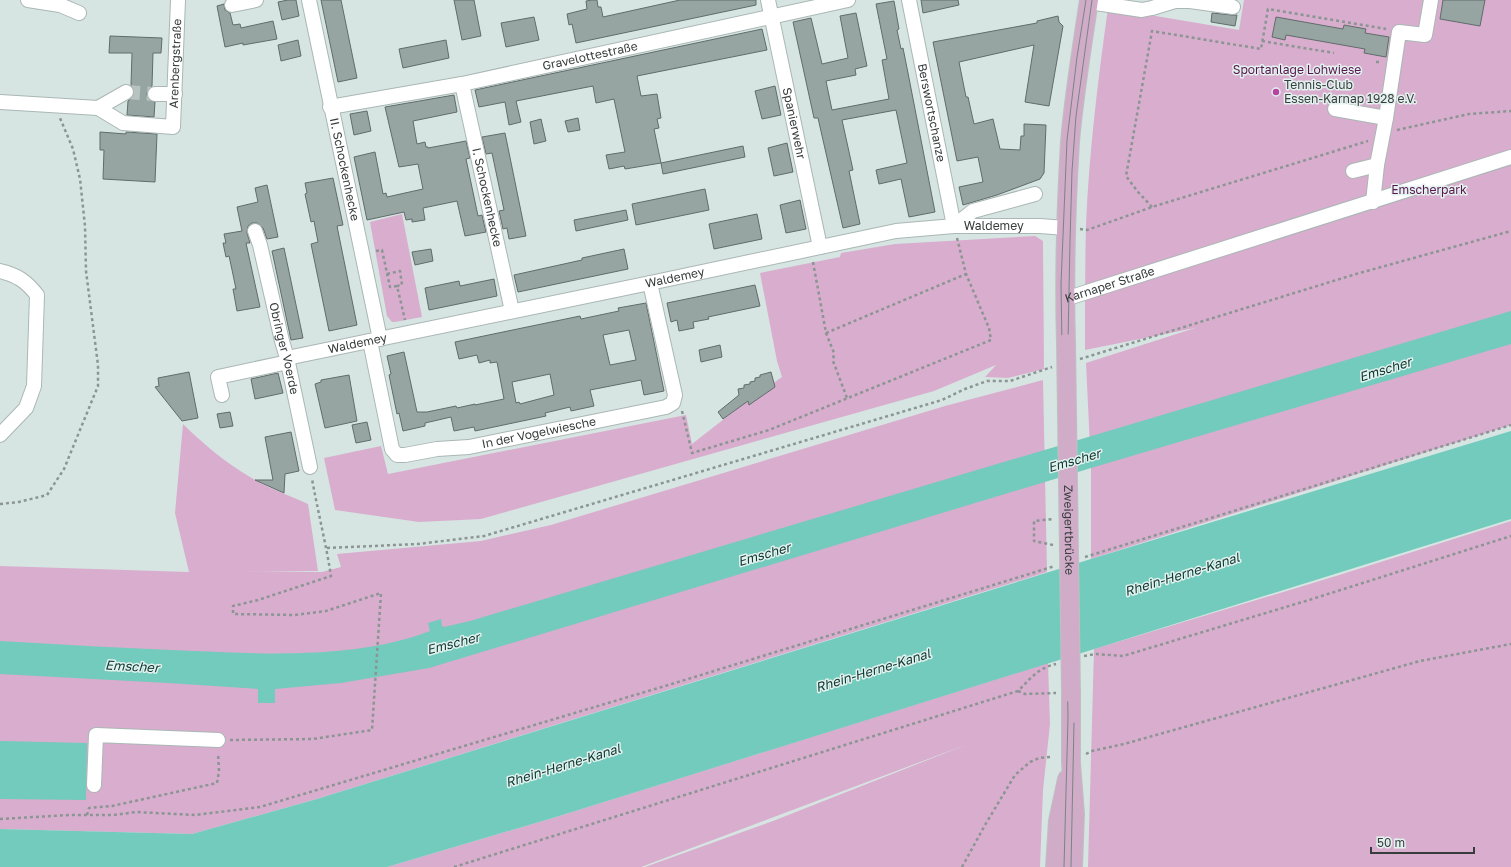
<svg xmlns="http://www.w3.org/2000/svg" width="1511" height="867" viewBox="0 0 1511 867" font-family="'Golos Text',sans-serif">
<style>
.green{fill:#d9adce}
.water{fill:#72cbbc}
.building{fill:#97a5a2;stroke:#606c6a;fill-rule:evenodd}
.lines{fill:none;stroke-linecap:round;stroke-linejoin:round}
.minor-tunnel{stroke:#b6c3c1;stroke-width:14;stroke-dasharray:14 7;stroke-linecap:butt}
.minor-casing{stroke:#aab7b5;stroke-width:16}
.major-casing{stroke:#bfc1c1;stroke-width:20}
.path{stroke:#8b9593;stroke-width:2.5;stroke-dasharray:3 3;stroke-linecap:butt}
.minor{stroke:#fff;stroke-width:14}
.major{stroke:#d0acc8;stroke-width:18}
.tram{stroke:#7b8483;stroke-width:1}
.major-bridge-casing{stroke:#bfc1c1;stroke-width:20;stroke-linecap:butt}
.major-bridge{stroke:#d0acc8;stroke-width:18}
.poi-dot{fill:#b545a1;stroke:#e3f2ef;stroke-width:1.5}
.labels{text-anchor:middle;stroke-width:3;stroke-linejoin:round;paint-order:stroke}
.street-label{font-size:12px;fill:#373d3c;stroke:#e3f2ef}
.park-label{font-size:12px;fill:#59164e;stroke:#e3f2ef}
.poi-label{font-size:12px;fill:#373d3c;stroke:#e3f2ef;text-anchor:start}
.water-label{font-size:13px;font-style:italic;fill:#0c3731;stroke:#e3f2ef}
</style>
<rect width="100%" height="100%" fill="#d6e5e2"/>
<g class="green">
<path d="M1244,0H1511V425L1091,559V468L1086,363L1195,328L1085,350C1085,308 1085,267 1086,225C1089,152 1098,80 1108,8L1239,30Z"/>
<path d="M402,214L422,317L395,322H392L387,316L370,222Z"/>
<path d="M1035,236L1043,241L1044,369L1008,378L985,377L996,365L934,391L481,519L419,522L335,510L324,458L381,446L388,474L686,415L692,444L742,405L782,377L777,361L760,273L840,257L841,253L895,244Z"/>
<path d="M1043,380L1047,572L317,799L192,834L0,829V566L189,572L175,513L183,424C203,444 225,462 250,477C267,488 289,495 308,504L318,571L245,572H322L341,567L337,554L481,541L551,525L945,406Z"/>
<path d="M1511,521V867H1088L1094,649L1336,576Z"/>
<path d="M1048,663L1050,724L1043,790L1040,867H645L773,821L968,744L641,867H387L556,817Z"/>
</g>
<g class="water">
<path d="M1511,311V344L1091,468L429,668L341,683L275,689V703H258V689L168,683L0,674V641C64,645 129,648 193,651C269,654 357,659 430,631L428,623L441,619L442,626L444,627L470,621Z"/>
<path d="M1511,431V519L556,817L387,867H0V829L192,834L317,799L1091,559Z"/>
<path d="M0,741L87,743L86,800L0,799Z"/>
</g>
<g class="building">
<path d="M288,0H296L299,16L282,20L278,2Z"/>
<path d="M321,0H341L357,78L338,82Z"/>
<path d="M454,0H474L481,36L462,40Z"/>
<path d="M592,0H597L598,7H601L603,17L680,0H756V5L576,43L572,24L569,25L567,14L587,9L586,1Z"/>
<path d="M921,0H958L959,5L923,13Z"/>
<path d="M1443,0H1485L1480,26L1440,19Z"/>
<path d="M894,1L899,29L897,30L901,49L903,48L908,73L935,212L909,217L901,179L879,184L876,170L907,163L896,110L842,120L853,170L849,171L860,224L843,228L818,118H814L793,22L811,18L822,64L848,58L840,16L856,13L867,66L855,69L856,75L826,81L832,110L889,99L882,60L887,59L876,4Z"/>
<path d="M224,4L225,10L230,13L233,25L240,24L241,28L273,21L277,39L243,45V43L225,47L217,6Z"/>
<path d="M1212,13L1232,15H1237L1235,26L1211,22Z"/>
<path d="M1058,16L1059,22L1063,26L1049,106L1025,102L1034,45L959,62L966,97H968L974,124L993,119L1000,149L1020,150L1021,136H1024V124L1046,125L1044,173L1040,179L997,195L963,205L959,187L983,182L978,157L957,161L933,42L1037,23V21Z"/>
<path d="M534,17L539,40L506,47L501,23Z"/>
<path d="M1276,17L1343,29L1344,25L1366,29L1365,33L1389,37L1386,57L1364,53L1365,49L1331,43L1286,35L1285,40L1272,37Z"/>
<path d="M762,29L767,50L637,76L641,96L657,94L661,118L657,119L659,128L654,129L661,163L625,169L624,166L609,169L606,155L625,152L614,99L596,103L593,86L516,101L521,122L509,125L505,102L479,107L475,90Z"/>
<path d="M110,36L162,38L161,53H153L152,86L148,89L147,94L148,99L155,102L154,117L127,115L128,101L133,97L134,92V88L131,85L132,53H109Z"/>
<path d="M298,40L301,56L281,61L278,45Z"/>
<path d="M446,40L449,58L403,68L399,49Z"/>
<path d="M775,86L781,115L762,119L755,91Z"/>
<path d="M454,95L457,112L413,121L417,144L425,142L426,147H428V148L466,141L470,158L466,159L478,216L482,215L486,232L465,236L457,201L423,208L425,220L412,222V219L406,220L404,212L367,220L354,157L375,152L383,194L386,193L387,197L423,189L418,164L399,167L385,107Z"/>
<path d="M367,111L371,131L354,135L350,114Z"/>
<path d="M578,118L580,130L568,132L565,121Z"/>
<path d="M541,119L546,141L534,144L530,122Z"/>
<path d="M100,132L126,134V132L157,134L155,182L103,179L104,150H100Z"/>
<path d="M505,133L526,236L509,239L507,228L503,229L499,211L504,210L492,153L486,154L482,137Z"/>
<path d="M787,143L793,172L774,176L768,148Z"/>
<path d="M743,146L745,157L663,174L661,163Z"/>
<path d="M333,178L343,225L337,226L357,325L329,331L311,244L318,242L314,221L311,222L305,194L307,193L305,183Z"/>
<path d="M267,185L278,237L267,239L263,228L257,223H252L248,226L247,233L250,243H246L260,307L237,311L233,289H236L231,265L229,256L226,257L223,243H226L224,234L242,231L237,207L258,202L255,188Z"/>
<path d="M705,189L709,210L636,225L632,204Z"/>
<path d="M800,200L806,229L786,233L780,205Z"/>
<path d="M626,210L628,220L576,231L574,220Z"/>
<path d="M757,214L762,239L714,249L709,224Z"/>
<path d="M284,248L303,338L291,340L272,251Z"/>
<path d="M431,249L433,261L415,265L412,252Z"/>
<path d="M624,249L628,269L518,292L514,275L582,260V258Z"/>
<path d="M494,279L497,296L429,310L425,288L459,281L460,286Z"/>
<path d="M755,285L760,306L708,317L709,319L693,322L694,328L679,331L677,320L671,322L667,303Z"/>
<path d="M646,303L664,391L644,395L641,380L590,390L594,406L571,411L570,407L545,413L546,416L475,431L474,427L454,431L451,417L425,423V426L403,431L399,413L397,414L389,375L391,374L387,356L404,352L417,412H427L456,406L457,408L475,404V405L504,399L497,362L490,363V360L479,363L477,355L459,359L455,342L580,316L581,319L619,311L618,308ZM629,330L636,360L610,365L603,335ZM550,374L554,395L520,404L519,402L516,403L512,382Z"/>
<path d="M720,345L722,357L701,362L699,350Z"/>
<path d="M189,372L198,418L182,421L155,387L159,386L158,378Z"/>
<path d="M771,372L775,387L749,405L748,401L723,419L718,412L739,395L738,389L744,388V385L750,384V382L755,381V378L760,377V375Z"/>
<path d="M278,373L283,393L255,399L251,379Z"/>
<path d="M349,375L357,421L325,428L315,384L321,382V380Z"/>
<path d="M230,412L233,426L220,428L217,414Z"/>
<path d="M367,422L371,440L356,443L352,425Z"/>
<path d="M291,432L299,471L285,474L284,493L255,480H273L265,437Z"/>
</g>
<g class="lines">
<path class="minor-tunnel" d="M126,92L155,94"/>
<defs>
<g id="minor">
<path d="M28,0L60,5L79,13"/>
<path id="s1" d="M309,0L380,339"/>
<path id="s2" d="M768,0L820,247"/>
<path id="s3" d="M909,0L954,226"/>
<path d="M1089,2L1142,10L1152,8L1175,1H1190L1233,7"/>
<path d="M232,5L256,0"/>
<path id="s4" d="M462,84L512,311"/>
<path d="M155,94H175"/>
<path id="s5" d="M0,102L98,108L123,123L173,127L178,0"/>
<path id="s6" d="M330,107L462,84L848,0"/>
<path d="M98,108L126,92"/>
<path d="M1335,109L1386,118"/>
<path d="M1377,165L1386,118L1399,32L1425,35L1431,0"/>
<path d="M1353,171L1377,165L1373,202"/>
<path d="M954,226L973,211L1035,194"/>
<path id="s7" d="M255,231L260,245L282,341L287,358L310,467"/>
<path d="M0,271C17,275 26,281 37,295L34,386L26,408L0,435"/>
<path id="s8" d="M1065,299L1511,157"/>
<path id="s9" d="M370,341L392,449L397,455H405L437,449L469,447L666,407L673,403L675,395L650,283"/>
<path id="s10" d="M287,358L650,283L896,231L954,226H1040L1066,228"/>
<path d="M222,395L218,377L288,362"/>
<path d="M94,785L96,735L218,740"/>
</g>
<g id="major">
<path d="M1066,343C1064,276 1066,209 1070,142C1074,95 1082,47 1089,0"/>
<path d="M1071,693V763L1075,814L1073,867"/>
<path d="M1055,867L1058,821L1067,779"/>
</g>
</defs>
<use href="#minor" class="minor-casing"/>
<use href="#major" class="major-casing"/>
<g class="path">
<path d="M1262,41L1334,53"/>
<path d="M1376,62H1382"/>
<path d="M1397,130L1469,114L1511,111"/>
<path d="M1152,207L1138,192L1126,176L1152,31L1261,49L1268,9L1386,29"/>
<path d="M1080,229L1087,230L1152,207L1368,141"/>
<path d="M376,251L382,250L390,287L397,286L405,320"/>
<path d="M813,262L826,333L834,353L833,361L847,398"/>
<path d="M387,274L400,271L402,285L397,286"/>
<path d="M826,333L966,274"/>
<path d="M1080,359L1356,274L1511,231"/>
<path d="M682,411L692,453L769,430L991,340L989,328L966,274L957,238"/>
<path d="M0,504L19,502L47,495L64,469L98,386V365L86,271L85,226L80,179L73,149L60,118"/>
<path d="M1053,545L1034,541V521L1053,519"/>
<path d="M327,548L418,544L484,536L942,400L965,389L987,381H1010L1052,367"/>
<path d="M1085,557L1511,425"/>
<path d="M1084,656L1096,654L1123,656L1309,600L1511,536"/>
<path d="M1018,691L1025,694L1056,693"/>
<path d="M230,740L313,739L372,730L381,593L326,611L295,615L233,614V606L258,600L331,576C326,544 318,512 312,479"/>
<path d="M1086,754L1092,751L1124,744L1420,661L1511,644"/>
<path d="M87,815L89,808L112,806L217,783L219,771L218,753"/>
<path d="M0,819L69,815H114L136,812L195,815L260,807L675,683L1055,566"/>
<path d="M454,867L1018,691C1031,678 1038,668 1056,664"/>
<path d="M962,867L985,825L1015,775L1030,762L1039,758L1050,757"/>
</g>
<use href="#minor" class="minor"/>
<use href="#major" class="major"/>
<g class="tram">
<path d="M1074,681L1068,342L1070,241L1072,171L1076,116L1092,0"/>
<path d="M1064,867L1068,718L1061,284L1067,140L1077,57L1086,0"/>
<path d="M1071,867L1074,723"/>
</g>
<defs>
<g id="major-bridge">
<path id="s11" d="M1066,343L1071,693"/>
</g>
</defs>
<use href="#major-bridge" class="major-bridge-casing"/>
<use href="#major-bridge" class="major-bridge"/>
</g>
<circle class="poi-dot" cx="1276" cy="92" r="4"/>
<g class="labels">
<g class="street-label">
<text dy="4" stroke="none"><textPath href="#s6" startOffset="265">Gravelottestraße</textPath></text>
<text dy="4" stroke="none"><textPath href="#s5" startOffset="241">Arenbergstraße</textPath></text>
<text dy="4" stroke="none"><textPath href="#s3" startOffset="115">Berswortschanze</textPath></text>
<text dy="4" stroke="none"><textPath href="#s2" startOffset="126">Spanierwehr</textPath></text>
<text dy="4" stroke="none"><textPath href="#s1" startOffset="173">II. Schockenhecke</textPath></text>
<text dy="4" stroke="none"><textPath href="#s4" startOffset="116">I. Schockenhecke</textPath></text>
<text dy="4" stroke="none"><textPath href="#s10" startOffset="720">Waldemey</textPath></text>
<text dy="4" stroke="none"><textPath href="#s10" startOffset="396">Waldemey</textPath></text>
<text dy="4" stroke="none"><textPath href="#s8" startOffset="47">Karnaper Straße</textPath></text>
<text dy="4" stroke="none"><textPath href="#s10" startOffset="72">Waldemey</textPath></text>
<text dy="4" stroke="none"><textPath href="#s7" startOffset="121">Obringer Voerde</textPath></text>
<text dy="4" stroke="none"><textPath href="#s9" startOffset="262">In der Vogelwiesche</textPath></text>
<text dy="4" stroke="none"><textPath href="#s11" startOffset="187">Zweigertbrücke</textPath></text>
</g>
<g class="park-label">
<text x="1297" y="74">Sportanlage Lohwiese</text>
<text x="1429" y="194">Emscherpark</text>
</g>
<g class="poi-label">
<text x="1284" y="89">Tennis-Club<tspan x="1284" dy="14">Essen-Karnap 1928 e.V.</tspan></text>
</g>
<g class="water-label">
<text transform="translate(1385 369) rotate(-17)" y="5">Emscher</text>
<text transform="translate(1074 460) rotate(-16)" y="5">Emscher</text>
<text transform="translate(764 554) rotate(-16)" y="5">Emscher</text>
<text transform="translate(1182 574) rotate(-17)" y="5">Rhein-Herne-Kanal</text>
<text transform="translate(453 643) rotate(-14)" y="5">Emscher</text>
<text transform="translate(132 666) rotate(3)" y="5">Emscher</text>
<text transform="translate(873 670) rotate(-17)" y="5">Rhein-Herne-Kanal</text>
<text transform="translate(563 765) rotate(-17)" y="5">Rhein-Herne-Kanal</text>
</g>
</g>
<path d="M1371 847v6h103v-6" fill="none" stroke="#373d3c" stroke-width="2"/>
<text x="1377" y="847" font-size="12" fill="#373d3c" stroke="#e3f2ef" stroke-width="3" paint-order="stroke">50 m</text>
</svg>
